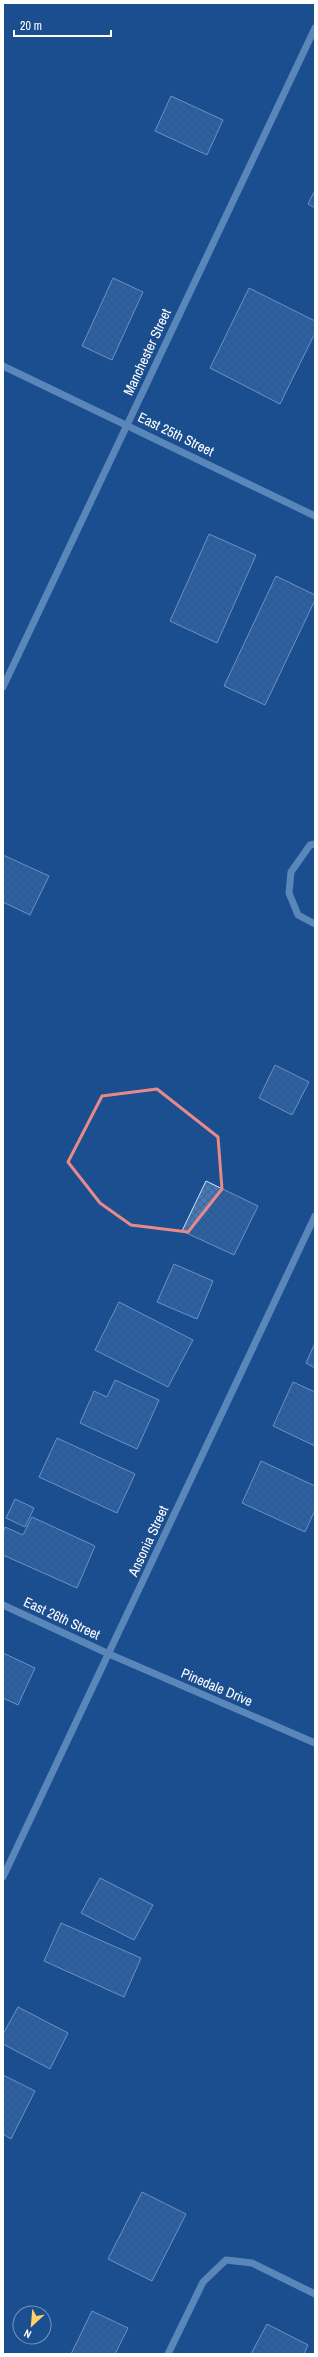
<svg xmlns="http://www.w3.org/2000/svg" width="318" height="2357" viewBox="0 0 318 2357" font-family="'Archivo Narrow',sans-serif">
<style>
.building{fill:url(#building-cross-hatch);stroke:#cfe3fa}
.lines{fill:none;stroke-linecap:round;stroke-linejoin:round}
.minor{stroke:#a9c9ee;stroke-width:7}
.marked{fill:none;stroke:#e88989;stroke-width:3;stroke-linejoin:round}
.labels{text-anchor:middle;stroke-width:3;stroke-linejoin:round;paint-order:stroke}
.street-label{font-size:14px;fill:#fff;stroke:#1b4f8f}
</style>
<defs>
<pattern id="building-cross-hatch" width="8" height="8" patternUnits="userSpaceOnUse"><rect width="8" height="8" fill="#4478b7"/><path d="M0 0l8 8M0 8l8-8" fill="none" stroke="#486282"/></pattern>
</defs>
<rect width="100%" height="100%" fill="#1b4f8f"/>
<g class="building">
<path d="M171,96L223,120L207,155L155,131Z"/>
<path d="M315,190V208L308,204Z"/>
<path d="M113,278L143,292L112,360L82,346Z"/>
<path d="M249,288L315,321V333L280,404L210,368Z"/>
<path d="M209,534L256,555L217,643L170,621Z"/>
<path d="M276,576L315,595V600L265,705L224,686Z"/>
<path d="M3,855L49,876L30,915L3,902Z"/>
<path d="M275,1065L309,1082L292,1115L259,1098Z"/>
<path d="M206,1181L258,1206L234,1255L182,1231Z"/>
<path d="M174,1264L213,1281L197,1319L157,1302Z"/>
<path d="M119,1302L193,1340L168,1387L95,1350Z"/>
<path d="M315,1343V1368L306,1363Z"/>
<path d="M115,1380L159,1400L137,1449L80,1423L94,1391L107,1397Z"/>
<path d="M293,1382L315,1392V1446L273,1426Z"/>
<path d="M57,1438L135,1474L117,1513L39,1477Z"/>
<path d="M261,1461L315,1486V1510L305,1532L242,1503Z"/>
<path d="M15,1499L34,1508L25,1527L6,1518Z"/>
<path d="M32,1517L95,1546L77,1588L3,1555V1533L5,1527L23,1535Z"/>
<path d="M3,1653L35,1668L18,1705L3,1698Z"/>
<path d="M100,1878L153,1905L134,1940L81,1913Z"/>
<path d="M61,1923L141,1958L124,1997L44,1961Z"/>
<path d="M18,2007L68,2033L50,2069L3,2044V2034Z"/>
<path d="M3,2075L35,2091L11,2139L3,2134Z"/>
<path d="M142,2192L186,2214L152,2281L108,2259Z"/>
<path d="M92,2311L128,2328L115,2354H71Z"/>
<path d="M267,2324L308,2345L304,2354H251Z"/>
</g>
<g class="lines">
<g class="minor">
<path d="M3,366L315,516"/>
<path d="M3,687L315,28"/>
<path d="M315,844L310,845L291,872L289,893L298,915L315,924"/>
<path d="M3,1605L109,1654L315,1743"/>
<path d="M3,1877L315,1216"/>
<path d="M168,2354L203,2282L226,2260L252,2263L315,2294"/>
</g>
</g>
<path d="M0 0H318V2357H0ZM157,1089L218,1137L222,1189L188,1232L131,1225L100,1203L68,1162L102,1096Z" fill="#1b4f8f" fill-opacity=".55" fill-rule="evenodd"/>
<path class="marked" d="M157,1089L218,1137L222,1189L188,1232L131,1225L100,1203L68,1162L102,1096Z"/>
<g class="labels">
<g class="street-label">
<text transform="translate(147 352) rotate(-65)" y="5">Manchester Street</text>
<text transform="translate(176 434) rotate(26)" y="5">East 25th Street</text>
<text transform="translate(148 1541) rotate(-65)" y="5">Ansonia Street</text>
<text transform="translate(62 1618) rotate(25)" y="5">East 26th Street</text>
<text transform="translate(217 1687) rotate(23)" y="5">Pinedale Drive</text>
</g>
</g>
<rect width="318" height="2357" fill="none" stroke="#ffffff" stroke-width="8"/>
<g transform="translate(32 2325) rotate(206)"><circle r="19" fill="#1b4f8f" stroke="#7695bc"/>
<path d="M0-3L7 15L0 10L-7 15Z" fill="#ffd166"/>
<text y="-6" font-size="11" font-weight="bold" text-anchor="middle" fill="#ffffff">N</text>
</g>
<path d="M14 30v6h97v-6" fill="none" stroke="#ffffff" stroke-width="2"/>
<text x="20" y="30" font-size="12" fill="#ffffff" stroke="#1b4f8f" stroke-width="3" paint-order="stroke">20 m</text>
</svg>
